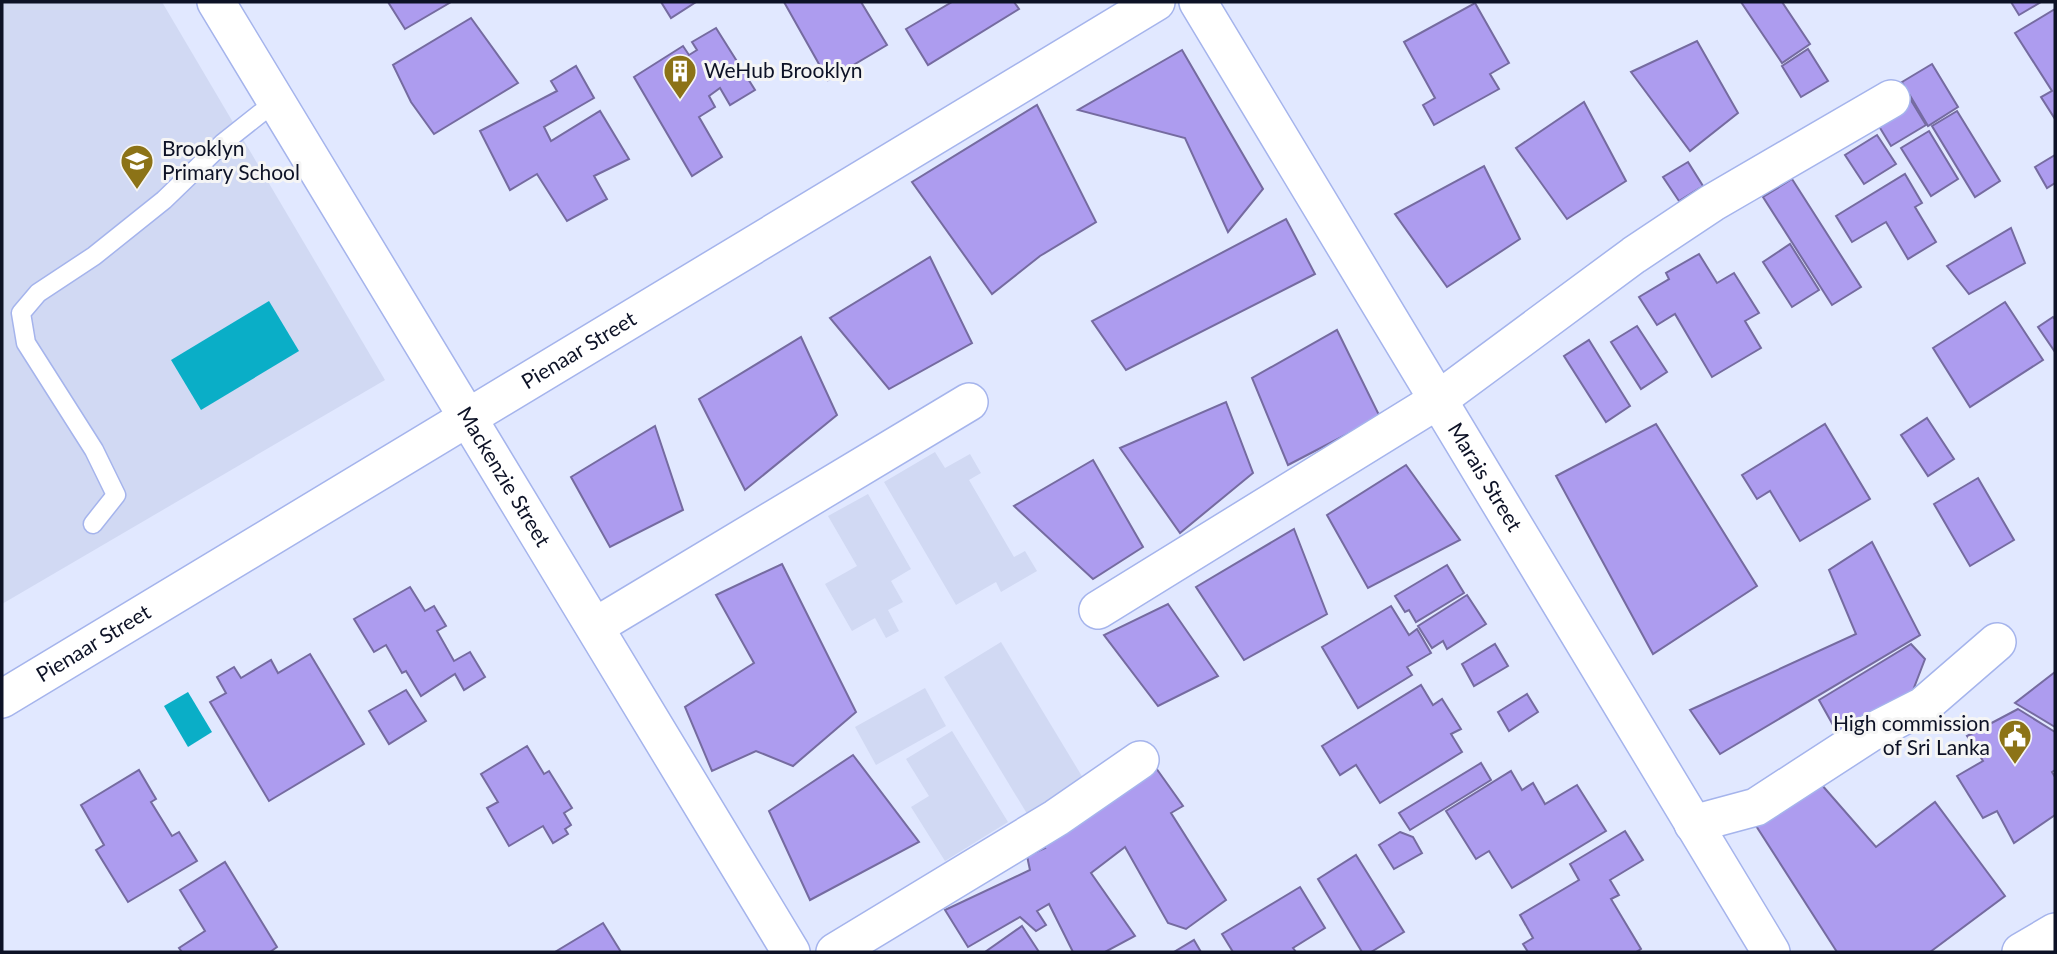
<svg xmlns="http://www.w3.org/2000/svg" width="2057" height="954" viewBox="0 0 2057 954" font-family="Lato,sans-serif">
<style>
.built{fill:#d1d9f3}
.water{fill:#0aaec7}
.building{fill:#ad9cef;stroke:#756ba0;stroke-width:2}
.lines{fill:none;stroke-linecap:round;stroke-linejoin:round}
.service-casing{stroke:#a5b4ec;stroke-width:21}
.minor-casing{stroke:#a5b4ec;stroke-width:40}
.service{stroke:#fff;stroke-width:18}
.minor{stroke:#fff;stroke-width:37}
.labels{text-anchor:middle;stroke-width:6;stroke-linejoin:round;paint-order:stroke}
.poi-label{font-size:21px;fill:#0d1226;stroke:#f5f5f5;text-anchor:start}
.street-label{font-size:21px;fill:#0d1226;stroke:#f5f5f5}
</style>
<rect width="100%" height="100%" fill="#e1e8ff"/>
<g class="built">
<path d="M2,2H162L385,380L2,604Z"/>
<path d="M935,452L945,468L970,454L981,473L969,480L1014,557L1025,551L1037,571L1001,592L996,582L956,605L884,482Z"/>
<path d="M868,494L911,569L891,581L903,602L888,610L899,631L886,638L875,618L852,631L825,584L857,566L828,516Z"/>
<path d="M1001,642L1086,783L1029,817L944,677Z"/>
<path d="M925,688L946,726L876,765L855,727Z"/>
<path d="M952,731L1008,822L945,861L911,807L929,796L906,759Z"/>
</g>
<g class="water">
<path d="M269,301L299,351L201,410L171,360Z"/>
<path d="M188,692L212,732L188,747L164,706Z"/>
</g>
<g class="building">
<path d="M388,2H451L405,29Z"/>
<path d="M661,2H696L671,18Z"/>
<path d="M784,2H861L887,45L828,80Z"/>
<path d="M952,2H1014L1019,9L928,65L906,29Z"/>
<path d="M1741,2H1782L1810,44L1782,63Z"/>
<path d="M2011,2H2041L2019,15Z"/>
<path d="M1475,3L1509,63L1490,74L1499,89L1434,125L1423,105L1435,98L1404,42Z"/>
<path d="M2055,9V119L2041,97L2052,91L2015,33Z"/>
<path d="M471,18L518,83L434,134L411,102L393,65Z"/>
<path d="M716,28L755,90L730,105L720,88L709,96L715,107L699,117L722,157L692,176L634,77L683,46L689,55L697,50L692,42Z"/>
<path d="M1697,41L1738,113L1690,151L1631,72Z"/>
<path d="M1808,49L1828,81L1801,97L1782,66Z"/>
<path d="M1182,50L1263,189L1228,232L1185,138L1078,110Z"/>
<path d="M1932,64L1958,107L1928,126L1902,82Z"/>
<path d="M576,66L594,98L544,127L551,141L600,111L629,159L594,176L607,199L567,221L537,174L510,190L480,131L557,91L551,81Z"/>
<path d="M1909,97L1926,125L1891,146L1874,118Z"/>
<path d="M1584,102L1626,181L1567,219L1516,148Z"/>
<path d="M1037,105L1096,222L1040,256L992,294L912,182Z"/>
<path d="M1957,111L2000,181L1975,197L1932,126Z"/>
<path d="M1929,131L1958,179L1931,196L1901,148Z"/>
<path d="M1877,135L1896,164L1864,184L1845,155Z"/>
<path d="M2055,155V183L2047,188L2035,167Z"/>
<path d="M1688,162L1703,186L1679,201L1663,177Z"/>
<path d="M1484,166L1520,239L1447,287L1395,214Z"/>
<path d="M1905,174L1922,203L1915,207L1936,242L1908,259L1886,222L1852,242L1836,216Z"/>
<path d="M1792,179L1861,287L1832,305L1763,197Z"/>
<path d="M1286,219L1315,274L1126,370L1092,321Z"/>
<path d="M2011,228L2025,263L1969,294L1947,266Z"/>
<path d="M1790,244L1819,290L1792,307L1763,262Z"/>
<path d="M1699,254L1717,283L1734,273L1759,313L1745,321L1761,348L1712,377L1675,314L1657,325L1639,297L1669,279L1666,273Z"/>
<path d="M930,257L972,343L889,389L830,318Z"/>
<path d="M2005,302L2043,360L1970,407L1933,348Z"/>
<path d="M2053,317L2055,319V352L2038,327Z"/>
<path d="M1637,326L1667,372L1641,389L1611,342Z"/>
<path d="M1337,330L1380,417L1288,465L1252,378Z"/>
<path d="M801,337L837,415L745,490L699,399Z"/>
<path d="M1589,340L1630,406L1606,422L1564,356Z"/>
<path d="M1226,402L1253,473L1180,533L1120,448Z"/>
<path d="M1927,418L1954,459L1928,476L1901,435Z"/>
<path d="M1656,424L1757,586L1653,654L1556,476Z"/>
<path d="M1825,424L1870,499L1800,541L1770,491L1757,499L1742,475Z"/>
<path d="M655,426L683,510L610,547L571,477Z"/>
<path d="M1093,460L1143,547L1093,579L1014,506Z"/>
<path d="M1406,465L1460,540L1368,588L1327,515Z"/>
<path d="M1978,478L2014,540L1970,566L1934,504Z"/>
<path d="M1294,529L1327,614L1244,660L1196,587Z"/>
<path d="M1872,542L1920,635L1720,754L1690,710L1856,634L1829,570Z"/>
<path d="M782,564L856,712L793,766L756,751L712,771L685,707L754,663L716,595Z"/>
<path d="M1447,565L1464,593L1416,622L1409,610L1405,612L1395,596Z"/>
<path d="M410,587L425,611L434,606L446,626L437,631L454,661L470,652L485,677L464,690L455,674L421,696L406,671L402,673L386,645L374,652L354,619Z"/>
<path d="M1467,595L1486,624L1447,649L1443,641L1432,648L1418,626Z"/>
<path d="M1168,604L1218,676L1158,706L1104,635Z"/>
<path d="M1391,606L1409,635L1417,629L1431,653L1407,667L1412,675L1358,708L1322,647Z"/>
<path d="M1495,644L1508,666L1474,686L1462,664Z"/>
<path d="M1911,644L1925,659L1910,698L1842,741L1819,700Z"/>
<path d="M310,654L364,744L269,801L210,702L226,693L217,677L234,667L241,678L271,660L278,673Z"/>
<path d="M2055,672V727L2015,703Z"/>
<path d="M1421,685L1433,705L1442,699L1461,729L1451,734L1462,752L1380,803L1356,765L1340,775L1322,746Z"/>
<path d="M406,690L426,721L389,744L369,711Z"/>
<path d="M1527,694L1538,712L1509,731L1498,712Z"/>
<path d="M2018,709L2055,732V770L2052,772L2055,777V815L2014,843L1997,811L1983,818L1957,776L1983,761L1967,736Z"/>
<path d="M527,746L544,774L549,771L572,808L564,813L571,825L565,829L568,834L553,843L543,826L509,846L487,808L498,802L481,774Z"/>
<path d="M853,755L919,842L810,900L769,811Z"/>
<path d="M1481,763L1491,780L1410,830L1399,813Z"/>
<path d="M1156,768L1183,806L1171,813L1226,900L1186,929L1168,923L1125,847L1091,873L1135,936L1105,952H1073L1049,904L1037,911L1046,925L1036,931L1020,917L968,947L945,910L1030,870L1027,856L1045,848L1038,838Z"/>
<path d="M139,770L156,799L151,802L172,836L179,832L197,861L128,902L96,850L104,845L81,805Z"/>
<path d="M1511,771L1522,790L1533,783L1545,804L1577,785L1606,831L1512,888L1489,851L1476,859L1446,811Z"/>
<path d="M1814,776L1876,847L1935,802L2005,896L1930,952H1837L1751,818Z"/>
<path d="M1625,831L1643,860L1610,880L1619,895L1611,899L1641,949L1636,952H1528L1523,944L1533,938L1520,915L1579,880L1570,864Z"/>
<path d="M1400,832L1413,837L1422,853L1394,869L1379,845Z"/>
<path d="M1356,855L1404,932L1371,952H1362L1318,879Z"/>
<path d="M225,862L277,947L270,952H182L179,948L205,931L180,890Z"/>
<path d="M1300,887L1325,928L1293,948L1296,952H1233L1222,934Z"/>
<path d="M603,923L621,952H555Z"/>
<path d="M1022,926L1039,952H985Z"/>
<path d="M1194,940L1201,952H1174Z"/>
</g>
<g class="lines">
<defs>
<path id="service" d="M93,524L116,495L94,450L26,343L21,313L38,293L94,256L164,200L223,143L276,101"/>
<g id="minor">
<path id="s1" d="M216,2L791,952"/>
<path id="s2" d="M1198,2L1771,952"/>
<path d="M1098,610L1438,400L1634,255L1712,203L1891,99"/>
<path d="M596,626L969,402"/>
<path id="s3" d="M2,699L1156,2"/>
<path d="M1693,824L1756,807L1870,733L1923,706L1997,642"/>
<path d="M835,952L1056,818L1140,760"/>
<path d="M2021,952L2055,932"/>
</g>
</defs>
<use href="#service" class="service-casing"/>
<use href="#minor" class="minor-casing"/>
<use href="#service" class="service"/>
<use href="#minor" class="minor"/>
</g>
<defs>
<symbol id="building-pin" viewBox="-11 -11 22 30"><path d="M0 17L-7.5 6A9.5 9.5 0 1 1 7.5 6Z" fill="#8c7317" stroke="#f5f5f5"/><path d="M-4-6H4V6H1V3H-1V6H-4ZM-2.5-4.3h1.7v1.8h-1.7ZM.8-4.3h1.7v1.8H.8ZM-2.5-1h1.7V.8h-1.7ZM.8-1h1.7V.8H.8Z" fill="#fff"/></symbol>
<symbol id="school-pin" viewBox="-11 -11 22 30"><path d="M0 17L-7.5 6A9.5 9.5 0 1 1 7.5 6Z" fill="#8c7317" stroke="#f5f5f5"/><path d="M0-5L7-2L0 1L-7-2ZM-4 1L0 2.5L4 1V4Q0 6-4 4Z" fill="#fff"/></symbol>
<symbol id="civic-pin" viewBox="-11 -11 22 30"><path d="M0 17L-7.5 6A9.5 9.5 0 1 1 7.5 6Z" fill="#8c7317" stroke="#f5f5f5"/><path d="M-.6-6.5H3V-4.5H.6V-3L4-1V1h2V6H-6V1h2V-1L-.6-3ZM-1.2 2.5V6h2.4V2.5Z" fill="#fff"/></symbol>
</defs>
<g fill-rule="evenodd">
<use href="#building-pin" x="661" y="52" width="38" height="52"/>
<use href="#school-pin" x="118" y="142" width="38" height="52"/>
<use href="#civic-pin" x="1996" y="717" width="38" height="52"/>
</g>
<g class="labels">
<g class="poi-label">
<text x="704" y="78">WeHub Brooklyn</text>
<text x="162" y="156">Brooklyn<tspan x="162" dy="24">Primary School</tspan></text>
<text x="1990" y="731" text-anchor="end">High commission<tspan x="1990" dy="24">of Sri Lanka</tspan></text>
</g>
<g class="street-label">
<text dy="7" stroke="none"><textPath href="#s3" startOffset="674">Pienaar Street</textPath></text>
<text dy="7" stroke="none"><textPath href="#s1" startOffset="555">Mackenzie Street</textPath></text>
<text dy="7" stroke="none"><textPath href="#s2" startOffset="555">Marais Street</textPath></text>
<text dy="7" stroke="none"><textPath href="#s3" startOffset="107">Pienaar Street</textPath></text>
</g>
</g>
<rect width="2057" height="954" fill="none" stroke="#0d1226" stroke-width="7"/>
</svg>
